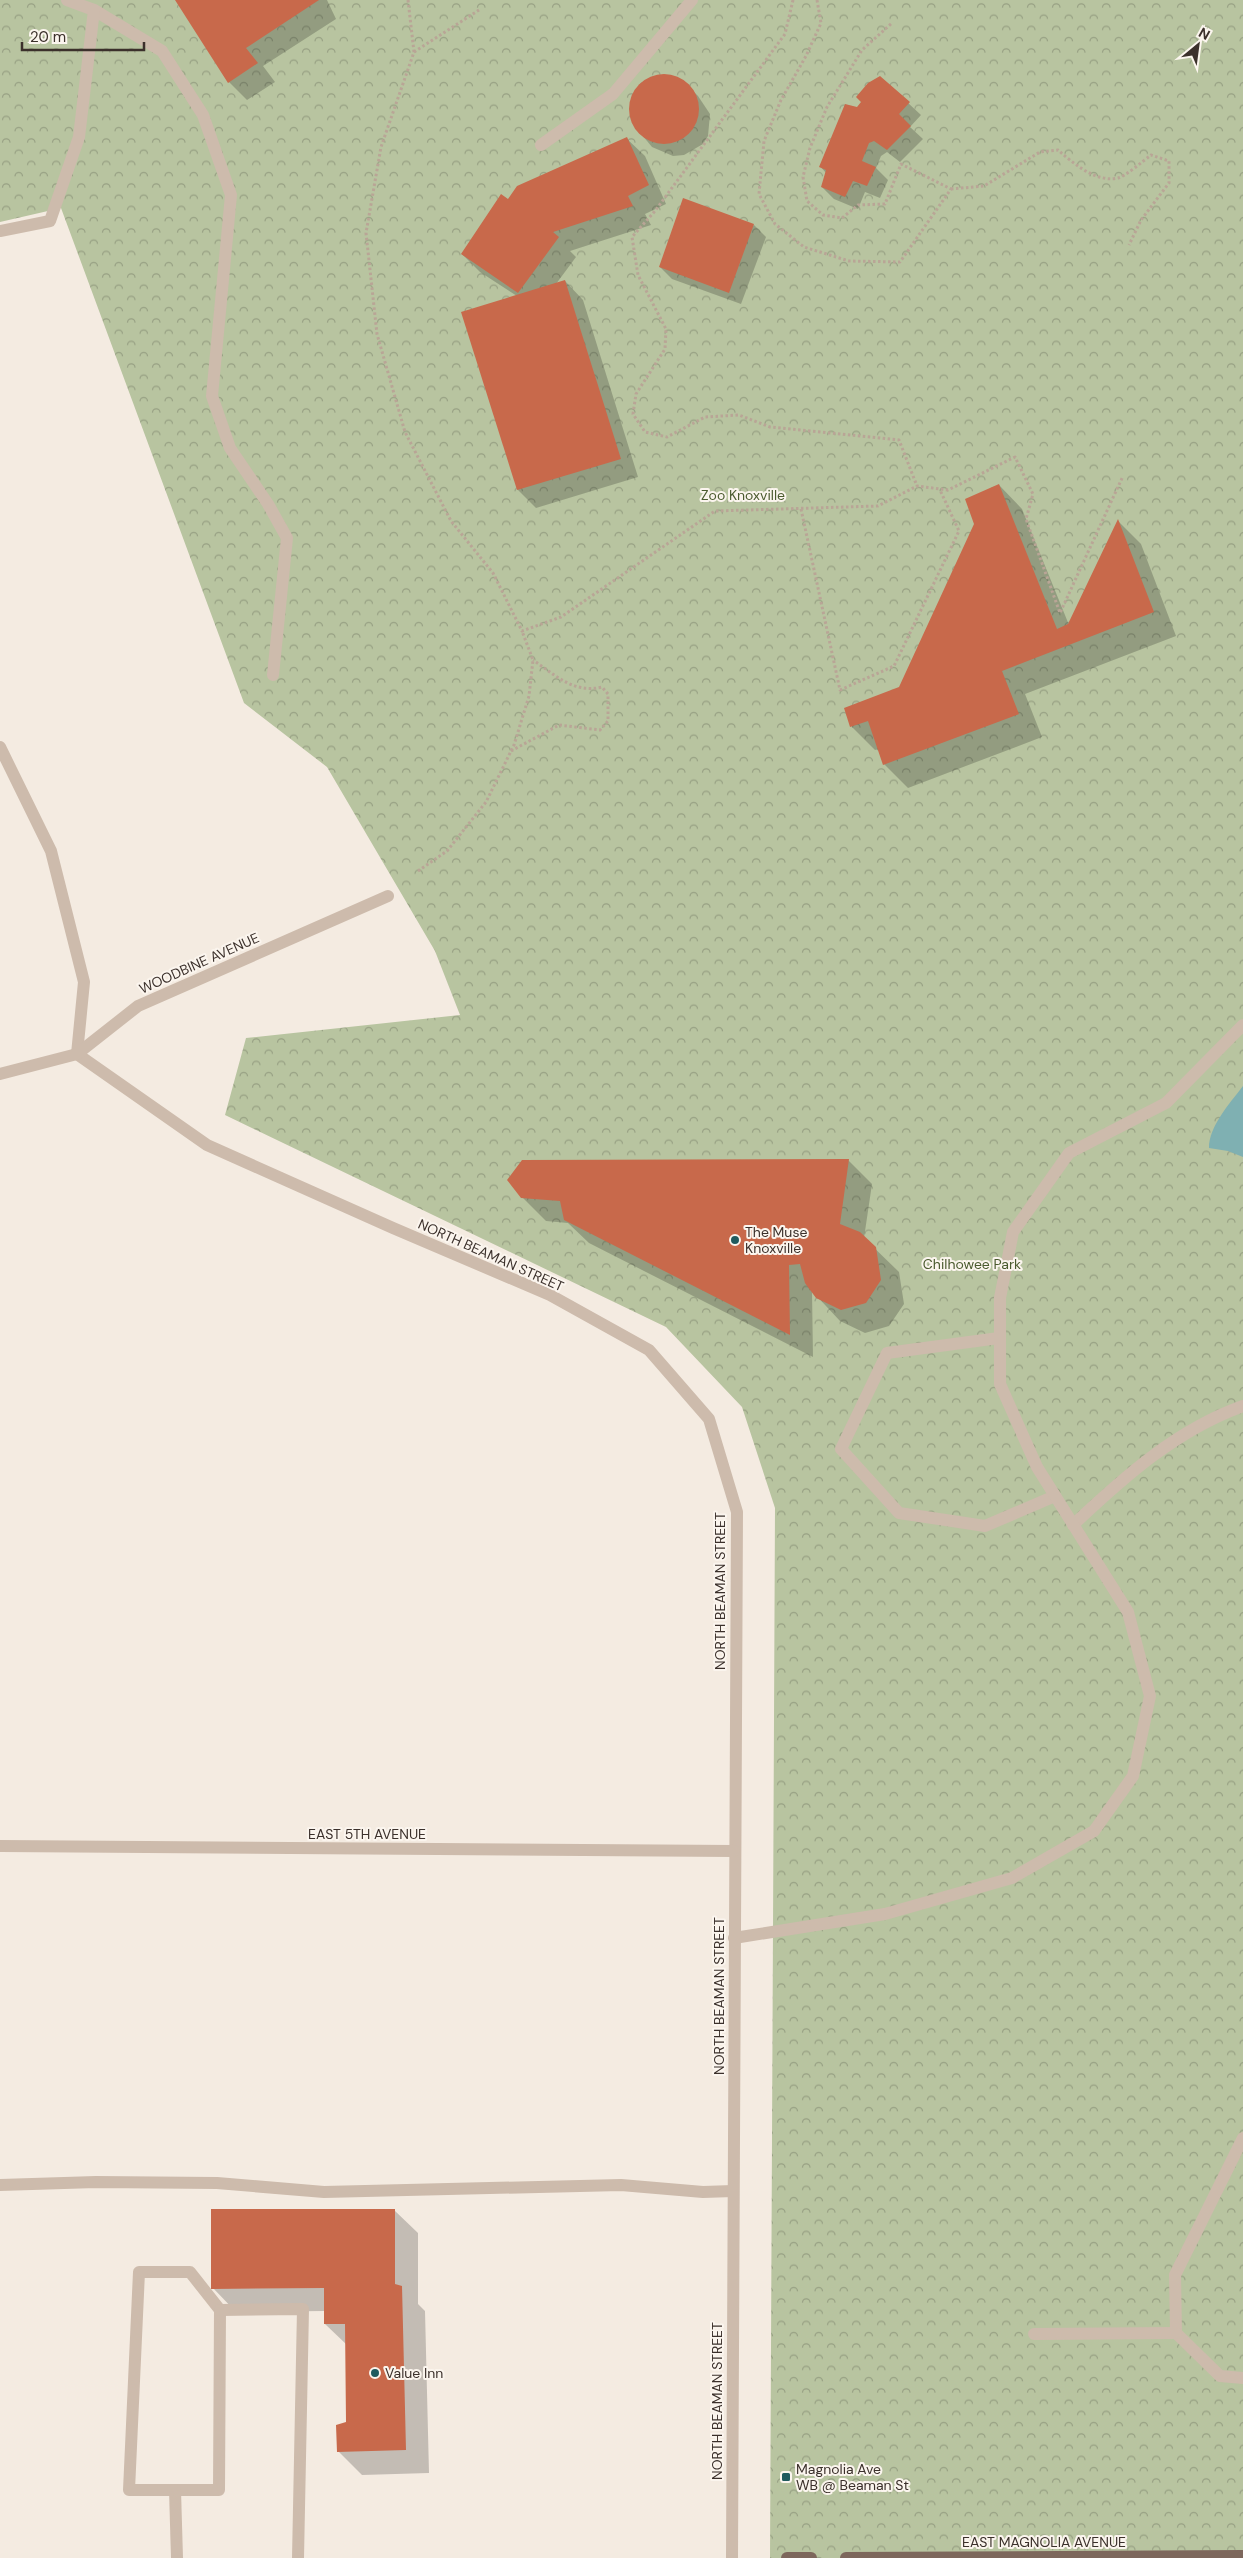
<svg xmlns="http://www.w3.org/2000/svg" width="1243" height="2558" viewBox="0 0 1243 2558" font-family="'DM Sans',sans-serif">
<style>
.park{fill:url(#park-crowns)}
.water{fill:#7fb0b2}
.shadow{fill:#0003}
.building{fill:#c8694b}
.lines{fill:none;stroke-linecap:round;stroke-linejoin:round}
.path{stroke:#b9a596;stroke-width:3;stroke-dasharray:2.5 2.5;stroke-linecap:butt}
.lane{stroke:#cdbbac;stroke-width:12}
.street{stroke:#cdbbac;stroke-width:12}
.primary{stroke:#7d675c;stroke-width:12}
.poi-dot{fill:#1f5a5e;stroke:#fbf5ee;stroke-width:2}
.labels{text-anchor:middle;stroke-width:4;stroke-linejoin:round;paint-order:stroke}
.park-label{font-size:14px;fill:#4a5a2e;stroke:#fbf5ee}
.street-label{font-size:14px;fill:#3b302b;stroke:#fbf5ee}
.poi-label{font-size:14px;fill:#3b302b;stroke:#fbf5ee;text-anchor:start}
</style>
<defs>
<pattern id="park-crowns" width="20" height="18" patternUnits="userSpaceOnUse" patternTransform="scale(1.25)"><rect width="20" height="18" fill="#b8c4a0"/><path d="M2 6a3 3 0 1 1 6 0M12 15a3 3 0 1 1 6 0" fill="none" stroke="#97a083"/></pattern>
</defs>
<rect width="100%" height="100%" fill="#f4ebe1"/>
<path class="park" d="M0,0H1243V2558H770L775,1508L742,1407L666,1327L225,1115L246,1038L460,1015L435,951L327,767L244,703L61,208L0,222Z"/>
<path class="water" d="M1243,1086V1157L1228,1151L1209,1148C1209,1126 1230,1103 1243,1086Z"/>
<g class="shadow">
<path d="M176,0H327L336,19L263,66L275,82L247,100L229,82Z"/>
<path d="M664,76L685,83L698,96L710,114L708,136L703,144L684,155L673,156L652,147L633,124L630,113L631,101L635,91L643,82L653,77Z"/>
<path d="M880,77L921,115L910,127L923,139L900,162L887,152L881,156L876,168L888,180L880,198L865,192L858,209L834,199L822,187L826,173L820,166Z"/>
<path d="M626,138L645,156L666,204L645,214L651,225L570,251L576,257L556,284L565,281L583,300L638,477L536,508L518,490L517,296L480,272L462,254L509,201Z"/>
<path d="M754,225L766,237L741,304L672,279L660,267Z"/>
<path d="M999,485L1022,509L1069,625L1118,521L1141,544L1176,636L1025,694L1042,737L908,788L884,764L879,749L875,750L852,727L846,708L900,688Z"/>
<path d="M848,1160L872,1184L864,1238L899,1272L904,1304L889,1326L865,1333L840,1321L812,1291L813,1357L589,1243L568,1223L546,1221L522,1197Z"/>
<path d="M394,2210L418,2233V2304L425,2311L429,2473L362,2475L338,2451L347,2423V2345L325,2324V2311L236,2312L213,2288Z"/>
</g>
<g class="building">
<path d="M175,0H319L246,48L258,63L228,83Z"/>
<circle cx="664" cy="109" r="35"/>
<path d="M880,76L910,102L899,114L911,126L887,150L874,141L869,143L862,161L876,167L867,186L853,181L845,197L821,187L826,170L819,167L845,104L857,107L861,102L856,97L868,83Z"/>
<path d="M627,137L649,185L628,196L633,206L553,232L559,237L518,293L461,254L501,194L508,199L517,186Z"/>
<path d="M683,198L754,224L729,293L659,267Z"/>
<path d="M565,280L621,459L517,490L461,312Z"/>
<path d="M999,484L1057,629L1068,624L1118,519L1154,612L1002,671L1019,714L883,765L868,721L850,727L844,708L899,687L974,524L965,499Z"/>
<path d="M849,1159L840,1224L860,1232L876,1247L881,1280L866,1303L841,1310L816,1298L805,1283L800,1264L789,1265L790,1335L564,1220L560,1201L521,1198L507,1180L522,1160Z"/>
<path d="M211,2209H395V2284L402,2286L406,2450L337,2452L336,2425L346,2422L345,2324H324V2288L211,2289Z"/>
</g>
<g class="lines">
<g class="path">
<path d="M408,0L414,52L381,147L366,233L377,334L405,432L451,521L493,573L522,631L561,617L715,511L878,506L917,486L948,490L1015,457L1033,494L1026,519L1060,613L1123,476"/>
<path d="M793,0L785,34L655,211L632,237L638,275L666,329L665,349L636,394L633,414L645,432L667,437L705,417L739,415L770,427L899,440L917,486"/>
<path d="M817,0L821,23L806,56L781,100L764,141L759,194L775,224L804,247L849,261L900,262L951,189L901,164L885,204L858,205L842,218L823,215L807,201L803,177L810,148L827,107L862,50L892,23"/>
<path d="M414,52L479,10"/>
<path d="M951,189L984,186L1040,152L1058,150C1073,163 1096,183 1118,178C1126,176 1143,161 1151,155L1169,161V183L1141,220L1129,245"/>
<path d="M801,509L840,690L894,666L959,531L940,490"/>
<path d="M511,751L559,725L600,730L608,721V694L602,687C574,694 555,675 533,660"/>
<path d="M418,871L447,851L486,802L514,745L529,696L533,660L522,631"/>
</g>
<g class="lane">
<path d="M67,0L94,10L162,51L203,115L231,195L212,396L230,448L268,504L287,538L273,675"/>
<path d="M541,145L613,94L692,0"/>
<path d="M0,231L50,221L79,137L94,10"/>
<path d="M999,1338L887,1353L841,1449L899,1513L985,1526L1055,1496"/>
<path d="M1073,1525C1124,1477 1176,1430 1243,1406"/>
<path d="M734,1938L885,1914L1012,1878L1094,1831L1133,1776L1150,1696L1128,1612L1037,1467L1000,1384V1298L1013,1232L1069,1153L1166,1103L1243,1025"/>
<path d="M1243,2138L1175,2275L1176,2333L1220,2376L1243,2378"/>
<path d="M0,2185L96,2182L217,2183L324,2192L621,2185L703,2192L733,2191"/>
<path d="M139,2272H190L220,2310L219,2490H129Z"/>
<path d="M220,2310L303,2309L298,2558"/>
<path d="M1034,2334L1176,2333"/>
<path d="M175,2490L177,2558"/>
</g>
<g class="street">
<path d="M0,747L51,851L84,982L77,1054L207,1145L393,1228L550,1295L649,1350L709,1419L737,1512L732,2558"/>
<path d="M0,1074L77,1054L138,1006L388,896"/>
<path d="M0,1846L734,1851"/>
</g>
<g class="primary">
<path d="M787,2558H811"/>
<path d="M846,2558L1243,2556"/>
</g>
</g>
<g class="poi-dot">
<circle cx="735" cy="1240" r="5"/>
<circle cx="375" cy="2373" r="5"/>
<rect x="781" y="2472" width="10" height="10" rx="2.5"/>
</g>
<g class="labels">
<g class="park-label">
<text x="743" y="500">Zoo Knoxville</text>
<text x="972" y="1269">Chilhowee Park</text>
</g>
<g class="street-label">
<text transform="translate(199 963) rotate(-24)" y="5">WOODBINE AVENUE</text>
<text transform="translate(491 1255) rotate(24)" y="5">NORTH BEAMAN STREET</text>
<text transform="translate(720 1591) rotate(-90)" y="5">NORTH BEAMAN STREET</text>
<text x="367" y="1839">EAST 5TH AVENUE</text>
<text transform="translate(719 1996) rotate(-90)" y="5">NORTH BEAMAN STREET</text>
<text transform="translate(717 2401) rotate(-90)" y="5">NORTH BEAMAN STREET</text>
<text x="1044" y="2547">EAST MAGNOLIA AVENUE</text>
</g>
<g class="poi-label">
<text x="745" y="1237">The Muse<tspan x="745" dy="16">Knoxville</tspan></text>
<text x="385" y="2378">Value Inn</text>
<text x="796" y="2474">Magnolia Ave<tspan x="796" dy="16">WB @ Beaman St</tspan></text>
</g>
</g>
<g transform="translate(1198 45) rotate(29)" stroke="#fbf5ee" stroke-width="4" paint-order="stroke">
<path d="M0-4L9 19L0 12L-9 19Z" fill="#3b302b"/>
<text y="-8" font-size="14" font-weight="bold" text-anchor="middle" fill="#3b302b">N</text>
</g>
<path d="M22 42v8h122v-8" fill="none" stroke="#3b302b" stroke-width="2.5"/>
<text x="30" y="42" font-size="15" fill="#3b302b" stroke="#fbf5ee" stroke-width="4" paint-order="stroke">20 m</text>
</svg>
